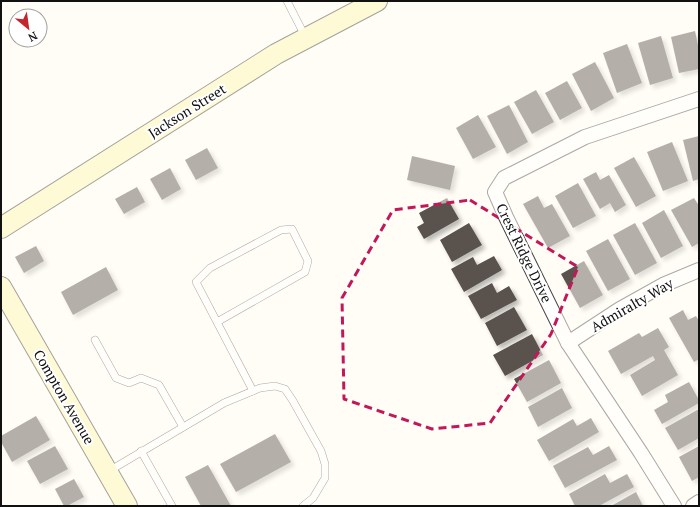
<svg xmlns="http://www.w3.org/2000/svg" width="700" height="507" viewBox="0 0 700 507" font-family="'PT Serif',serif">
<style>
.building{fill:#5a524d;filter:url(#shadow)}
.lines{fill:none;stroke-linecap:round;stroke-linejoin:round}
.lane-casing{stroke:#444;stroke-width:8}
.street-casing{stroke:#444;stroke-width:16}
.secondary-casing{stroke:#333;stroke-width:22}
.lane{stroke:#fff;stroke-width:7}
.street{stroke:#fff;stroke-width:14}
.secondary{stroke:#fff6b0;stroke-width:20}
.marked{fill:none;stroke:#c2185b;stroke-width:3;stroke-dasharray:8 5;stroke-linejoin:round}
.labels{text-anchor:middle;stroke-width:4;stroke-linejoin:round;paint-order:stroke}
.street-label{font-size:14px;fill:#111;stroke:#fff}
</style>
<defs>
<filter id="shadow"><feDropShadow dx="3.5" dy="3.5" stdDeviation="2" flood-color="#0004"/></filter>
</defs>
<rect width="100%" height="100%" fill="#fffdf5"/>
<g class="building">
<path d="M695,31L699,50V69L679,73L671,37Z"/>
<path d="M661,36L673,78L650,85L638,43Z"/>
<path d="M627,44L642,83L617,93L603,53Z"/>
<path d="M595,62L614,98L591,111L572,74Z"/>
<path d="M567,81L582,108L560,120L545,93Z"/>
<path d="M536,90L554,122L532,134L514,102Z"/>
<path d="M509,105L528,142L507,154L487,116Z"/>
<path d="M478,115L496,147L473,159L456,128Z"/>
<path d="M699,136V179L693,181L683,140Z"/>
<path d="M672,142L688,181L663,191L647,152Z"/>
<path d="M207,148L218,168L196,180L185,160Z"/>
<path d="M412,156L455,166L450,190L407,180Z"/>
<path d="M634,157L656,196L636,207L614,168Z"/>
<path d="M170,168L181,189L162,200L150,179Z"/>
<path d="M596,172L600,180L609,175L626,205L615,212L610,203L600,209L583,179Z"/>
<path d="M578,183L596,216L573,228L555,196Z"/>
<path d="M137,187L145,202L124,214L115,199Z"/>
<path d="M538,196L544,208L552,204L570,236L548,248L523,204Z"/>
<path d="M447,198L459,219L424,239L417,227L424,223L419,213Z"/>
<path d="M694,198L699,206V243L692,247L671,210Z"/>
<path d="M664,210L683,246L661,258L642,223Z"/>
<path d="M469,223L482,245L452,262L440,240Z"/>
<path d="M635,223L657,263L635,275L613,235Z"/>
<path d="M608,239L630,279L608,291L586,251Z"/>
<path d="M36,246L44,261L24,273L15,257Z"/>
<path d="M494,256L502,270L464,292L451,269L473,257L477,265Z"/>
<path d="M584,261L603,295L580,308L561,274Z"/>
<path d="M106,267L118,290L73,315L61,292Z"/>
<path d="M492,283L497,293L509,286L517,300L481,319L468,296Z"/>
<path d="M514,307L527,330L497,346L485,323Z"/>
<path d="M683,310L688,320L696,316L699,321V359L694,362L669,318Z"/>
<path d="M658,328L669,347L664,350L678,375L642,396L630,375L655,360L653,356L621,374L608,351L639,333L642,337Z"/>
<path d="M532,334L543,355L505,376L493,355Z"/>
<path d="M549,360L561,383L527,402L514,379Z"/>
<path d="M689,382L699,400V403L662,424L654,410L668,402L665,395Z"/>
<path d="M562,388L572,408L538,427L528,407Z"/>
<path d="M699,409V438L678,450L665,428Z"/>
<path d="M36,416L50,440L12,462L1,442V436Z"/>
<path d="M591,418L599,432L549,461L537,440L573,419L577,426Z"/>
<path d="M275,434L291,462L236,492L220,464Z"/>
<path d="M55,446L68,469L40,484L27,461Z"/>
<path d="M609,446L617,460L565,488L553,466L588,447L593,455Z"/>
<path d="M699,446V477L692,481L679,457Z"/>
<path d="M208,465L231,506H201L185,477Z"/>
<path d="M605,474L610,483L627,474L634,487L599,506H575L569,494Z"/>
<path d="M74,479L84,497L67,506H64L55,489Z"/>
<path d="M636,492L643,506H611Z"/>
</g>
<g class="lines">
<defs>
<g id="lane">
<path d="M287,1L306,38"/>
<path d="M217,322L305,272L308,261L292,229L281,230L210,268L196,282L253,391"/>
<path d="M95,340L116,378L129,383L141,378L159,385L183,427"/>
<path d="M141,451L172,506"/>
<path d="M109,471L224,403L260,388L275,386L285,389L293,401L321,451L325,464V478L313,498L303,506"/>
</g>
<g id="street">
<path d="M568,343L620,309L663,285L699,270"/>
<path d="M674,506L641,453L568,343L506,217L495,192L504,178L585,137L699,99"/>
<path d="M693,506L699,502"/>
</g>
<g id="secondary">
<path d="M1,228L276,54L377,1"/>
<path d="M1,287L127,506"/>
</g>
</defs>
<use href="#lane" class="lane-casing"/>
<use href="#street" class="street-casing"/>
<use href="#secondary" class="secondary-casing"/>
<use href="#lane" class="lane"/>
<use href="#street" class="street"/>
<use href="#secondary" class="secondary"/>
</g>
<path d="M0 0H700V507H0ZM470,200L578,267L551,334L490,423L432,429L344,399L342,298L393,210Z" fill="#fffdf5" fill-opacity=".55" fill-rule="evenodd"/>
<path class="marked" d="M470,200L578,267L551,334L490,423L432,429L344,399L342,298L393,210Z"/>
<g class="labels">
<g class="street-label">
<text transform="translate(187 111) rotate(-32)" y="5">Jackson Street</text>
<text transform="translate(524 253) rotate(64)" y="5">Crest Ridge Drive</text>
<text transform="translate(632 305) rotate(-30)" y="5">Admiralty Way</text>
<text transform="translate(64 397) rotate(60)" y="5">Compton Avenue</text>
</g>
</g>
<rect width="700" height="507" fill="none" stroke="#111111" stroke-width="4"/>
<g transform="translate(28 28) rotate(151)"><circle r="19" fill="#ffffff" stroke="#a0a0a0"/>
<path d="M0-3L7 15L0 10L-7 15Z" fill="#c4262e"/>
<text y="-6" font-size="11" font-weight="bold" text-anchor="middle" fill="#111111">N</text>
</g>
</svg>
